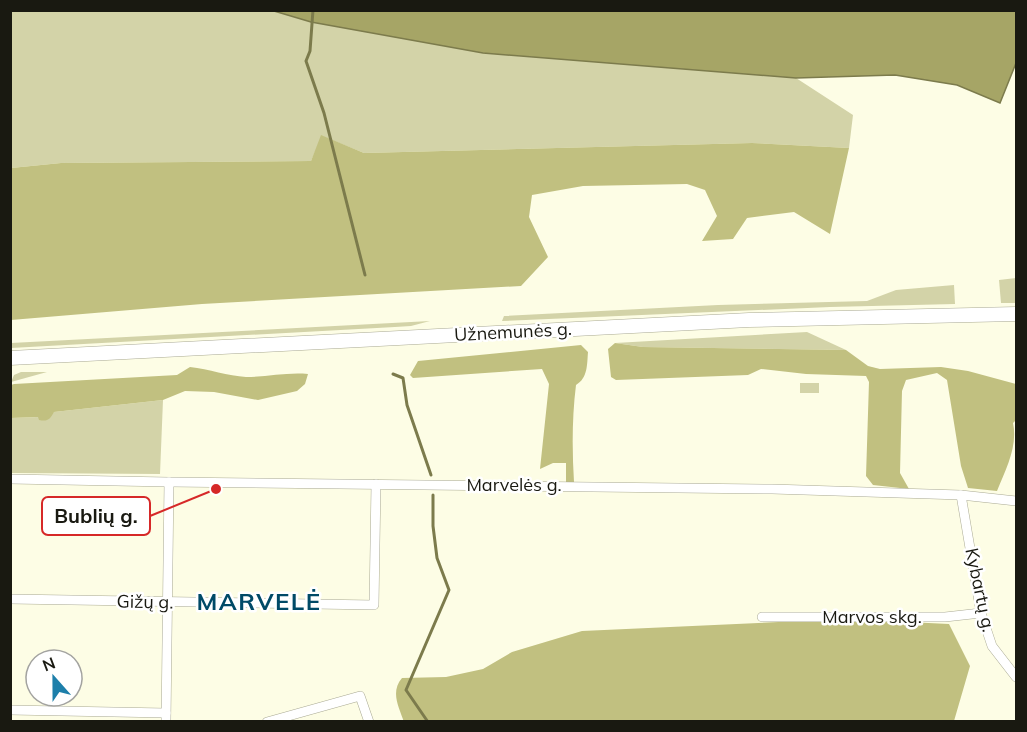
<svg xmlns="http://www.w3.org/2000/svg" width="1027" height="732" viewBox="0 0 1027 732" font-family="Mulish,sans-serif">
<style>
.green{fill:#d3d3a8}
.forest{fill:#c1c080}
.water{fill:#a6a566;stroke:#7c7b4c;stroke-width:1.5}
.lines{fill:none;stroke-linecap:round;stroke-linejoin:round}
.stream{stroke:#7c7b4c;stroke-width:3}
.street-casing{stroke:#aaaa94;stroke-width:10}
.primary-casing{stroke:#aaaa94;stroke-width:15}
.street{stroke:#fff;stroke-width:9}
.primary{stroke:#fff;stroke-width:14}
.labels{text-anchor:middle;stroke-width:5;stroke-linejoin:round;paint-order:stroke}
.street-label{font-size:18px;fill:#191911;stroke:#fff}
.district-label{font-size:24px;font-weight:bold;letter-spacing:1.5px;fill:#004a67;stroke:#fff}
.leader{fill:none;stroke:#d62828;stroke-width:2}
.callout-dot{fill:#d62828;stroke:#fff;stroke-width:2}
.callout{fill:#fff;stroke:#d62828;stroke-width:2}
.callout-label{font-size:20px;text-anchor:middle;font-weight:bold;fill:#191911}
</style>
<rect width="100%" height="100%" fill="#fdfde5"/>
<g class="green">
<path d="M11,11H274L312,22L483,53L796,78L853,115L849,148L752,143L364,153L322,136L311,161L61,163L11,168Z"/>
<path d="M1016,278V303H1001L999,280Z"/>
<path d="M954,285L955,304L830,307L502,321L504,316L718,305L867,301L896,290Z"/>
<path d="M430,321L411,326L395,327L11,348V343Z"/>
<path d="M807,332L846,350L643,347L615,343Z"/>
<path d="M21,372H47L11,382L14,375Z"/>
<rect x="800" y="383" width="19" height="10"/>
<path d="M163,400L160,474L11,473V418L39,417L54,412Z"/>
</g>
<g class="forest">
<path d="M321,135L364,153L752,143L849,148L830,234L794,212L747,218L733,239L702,241L717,216L705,190L687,184L583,186L532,195L529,217L548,257L521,286L202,304L11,320V168L61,163L311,161Z"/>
<path d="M615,343L643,347L846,350L868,366L880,369L941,367L968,371L1016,384V420L1013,423C1018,446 1006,469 997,491L968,488L961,466L947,380L937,373L906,380L902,391L900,473L909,489L873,485L866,476L869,382L866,376L806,374L761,369L748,375L616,380L611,377L608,349Z"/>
<path d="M581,345L588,352C587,364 588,378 576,385C572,417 572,450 574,482H566V463H553L540,469L549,384L542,369L413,378L410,375L418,361Z"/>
<path d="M190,367C209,369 228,376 246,377C267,377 287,372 308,374L305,384L297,391L258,400L214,392L185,391L163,400L54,412C50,419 48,422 39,420L38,417L11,418V385L14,384L177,375Z"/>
<path d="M845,619L949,624L970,666L954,721L404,722C399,707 390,692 402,678L446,677L483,669L512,652L582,631Z"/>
</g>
<path class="water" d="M274,11H1016V63L1000,103L957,85L895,75L796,78L483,53L311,22Z"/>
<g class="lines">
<g class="stream">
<path d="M313,10L310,51L306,61L324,113L365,275"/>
<path d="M393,374L403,378L407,405L431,475"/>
<path d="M428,722L406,690L449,590L437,558L433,526V495"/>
</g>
<defs>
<g id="street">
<path d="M10,479L169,482L772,489L961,495L1016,501"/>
<path d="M961,495L981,613L992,646L1016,677"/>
<path d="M10,599L374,605L376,484"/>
<path d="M762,617H945L981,613"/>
<path d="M10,710L166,713"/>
<path d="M166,722L169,482"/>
<path d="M267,722L360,696L369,722"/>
</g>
<path id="primary" d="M10,358L749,320L1016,314"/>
</defs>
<use href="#street" class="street-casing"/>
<use href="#primary" class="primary-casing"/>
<use href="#street" class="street"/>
<use href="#primary" class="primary"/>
</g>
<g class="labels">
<g class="street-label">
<text transform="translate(513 332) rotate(-3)" y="6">Užnemunės g.</text>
<text x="514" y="491">Marvelės g.</text>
<text transform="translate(980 590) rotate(78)" y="6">Kybartų g.</text>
<text transform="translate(145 602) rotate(1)" y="6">Gižų g.</text>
<text x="872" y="623">Marvos skg.</text>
</g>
<g class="district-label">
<text x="259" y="610">MARVELĖ</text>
</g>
</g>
<path class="leader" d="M216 489L150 516"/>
<circle class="callout-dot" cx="216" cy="489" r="6"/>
<rect class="callout" x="42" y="497" width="108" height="38" rx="6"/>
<g class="callout-label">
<text x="96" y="523">Bublių g.</text>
</g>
<rect width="1027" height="732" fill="none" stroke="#191911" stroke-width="24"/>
<g transform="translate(54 678) rotate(339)"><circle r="28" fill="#ffffff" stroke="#a3a3a0" stroke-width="1.5"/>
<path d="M0-4.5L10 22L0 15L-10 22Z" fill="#1d7faa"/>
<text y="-9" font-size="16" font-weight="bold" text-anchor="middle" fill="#191911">N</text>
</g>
</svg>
